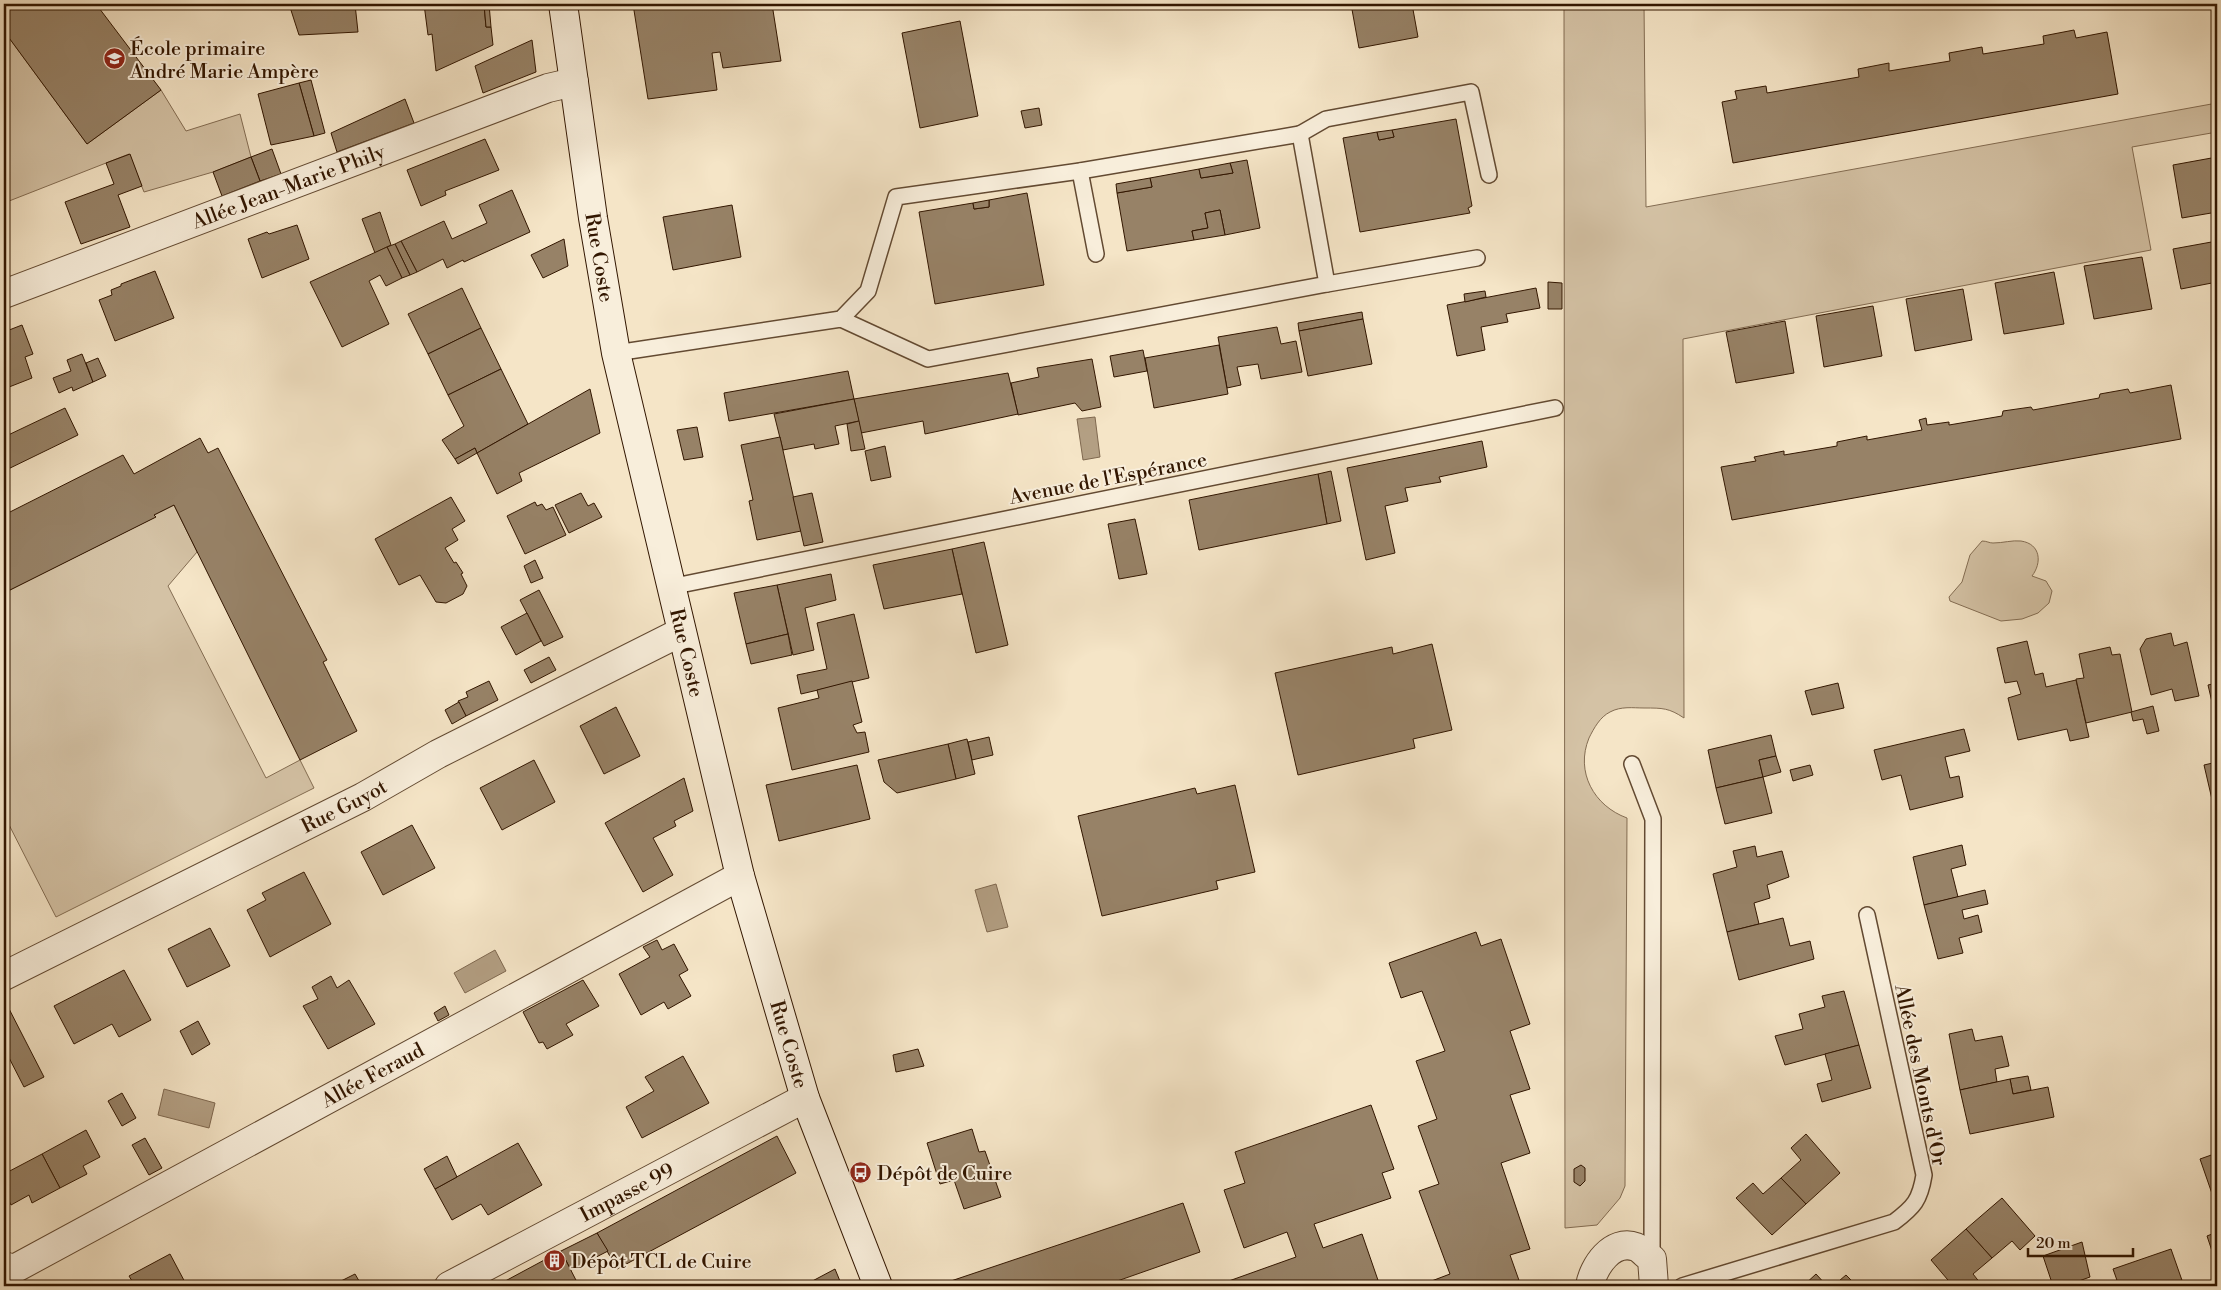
<svg xmlns="http://www.w3.org/2000/svg" width="2221" height="1290" viewBox="0 0 2221 1290" font-family="'Libre Bodoni',serif">
<style>
.green{fill:#d4c2a5;stroke:#836c52}
.water{fill:#b39f83;stroke:#7f684f}
.building{fill:#978267;stroke:#321600}
.lines{fill:none;stroke-linecap:round;stroke-linejoin:round}
.service-casing{stroke:#634a32;stroke-width:18}
.minor-casing{stroke:#634a32;stroke-width:30}
.secondary-casing{stroke:#321600;stroke-width:30}
.service{stroke:#f8eedb;stroke-width:15}
.minor{stroke:#f8eedb;stroke-width:28}
.secondary{stroke:#f8eedb;stroke-width:28}
.labels{text-anchor:middle;stroke-width:4;stroke-linejoin:round;paint-order:stroke}
.poi-label{font-size:20px;fill:#321600;stroke:#f8eedb;text-anchor:start}
.street-label{font-size:20px;fill:#321600;stroke:#f8eedb}
</style>
<rect width="100%" height="100%" fill="#f5e5c7"/>
<filter id="stains"><feTurbulence type="fractalNoise" baseFrequency=".004" numOctaves="4"/><feColorMatrix values="0 0 0 0 .2 0 0 0 0 .09 0 0 0 0 .02 0 0 0 .5 -.17"/></filter>
<radialGradient id="worn" r=".72"><stop offset=".6" stop-color="#630" stop-opacity="0"/><stop offset="1" stop-color="#630" stop-opacity=".3"/></radialGradient>
<g class="green">
<path d="M1564,4H1644L1646,207L2217,103V132L2132,147L2151,250L1683,339L1684,718C1669,708 1663,708 1644,708C1633,708 1621,706 1610,712C1600,717 1594,728 1589,738C1575,772 1594,806 1627,818L1625,1186L1620,1198L1597,1225L1565,1228Z"/>
<path d="M4,31L87,144L161,90L186,131L240,114L251,157L213,172L144,192L129,154L4,203Z"/>
<path d="M174,505L197,552L168,586L266,778L300,760L314,788L56,917L4,815V593L155,517L154,515Z"/>
<path d="M1982,541C1987,541 1989,543 1993,543C2003,543 2012,540 2021,541C2041,544 2042,563 2032,576L2046,581L2052,591L2049,603L2038,613L2022,619L2001,621L1950,601L1949,597L1962,582L1970,555Z"/>
</g>
<g class="water">
<path d="M1095,417L1100,457L1083,460L1077,419Z"/>
<path d="M996,884L1008,927L987,932L975,890Z"/>
<path d="M495,950L506,971L465,993L454,973Z"/>
<path d="M164,1089L215,1103L209,1128L158,1115Z"/>
</g>
<g class="building">
<path d="M15,4H96L161,90L87,144L4,31V12Z"/>
<path d="M289,4H355L358,32L299,35Z"/>
<path d="M424,4H484L486,27H491L493,45L436,71L432,34L428,35Z"/>
<path d="M484,4H489L491,27H486Z"/>
<path d="M633,4H772L781,61L723,68L720,52L712,53L717,90L648,99Z"/>
<path d="M1351,4H1412L1418,37L1359,48Z"/>
<path d="M960,21L978,116L920,128L902,33Z"/>
<path d="M2074,30L2076,38L2107,32L2118,94L1733,163L1722,102L1737,99L1735,91L1766,86L1767,93L1859,77L1858,69L1889,63V71L1950,61L1949,53L1982,47L1983,54L2044,44L2043,36Z"/>
<path d="M532,40L536,72L483,93L475,66Z"/>
<path d="M311,80L325,133L314,136L299,83Z"/>
<path d="M299,83L314,136L271,145L258,94Z"/>
<path d="M405,99L414,123L337,152L331,133Z"/>
<path d="M1039,108L1042,125L1025,128L1021,111Z"/>
<path d="M1456,119L1472,206L1468,208L1470,213L1360,232L1343,138L1377,132L1379,140L1394,137L1392,130Z"/>
<path d="M1392,130L1394,137L1379,140L1377,132Z"/>
<path d="M485,139L499,170L445,191L446,195L421,206L407,170Z"/>
<path d="M272,149L281,174L260,181L251,157Z"/>
<path d="M130,154L142,186L118,195L130,227L81,244L65,202L114,184L106,163Z"/>
<path d="M251,157L260,181L222,196L213,172Z"/>
<path d="M2217,157V212L2182,218L2173,165Z"/>
<path d="M1247,160L1260,228L1225,235L1220,210L1205,213L1208,228L1192,231L1194,240L1127,251L1117,193L1152,187L1150,178L1199,169L1201,178L1233,173L1230,163Z"/>
<path d="M1230,163L1233,173L1201,178L1199,169Z"/>
<path d="M1150,178L1152,187L1117,193L1116,184Z"/>
<path d="M512,190L530,232L464,262L463,260L447,268L443,259L417,272L401,241L444,221L452,239L487,223L479,205Z"/>
<path d="M1027,193L1044,285L935,304L919,212L973,203L974,209L989,207V200Z"/>
<path d="M989,200V207L974,209L973,203Z"/>
<path d="M732,205L741,257L673,270L663,217Z"/>
<path d="M1220,210L1225,235L1194,240L1192,231L1208,228L1205,213Z"/>
<path d="M380,212L391,245L375,253L362,219Z"/>
<path d="M297,225L309,259L262,278L248,239L267,232L269,234Z"/>
<path d="M564,239L568,266L543,278L531,255Z"/>
<path d="M401,241L417,272L410,275L395,244Z"/>
<path d="M2217,241V282L2181,289L2173,249Z"/>
<path d="M395,244L410,275L402,278L387,247Z"/>
<path d="M387,247L402,278L386,286L380,275L369,281L389,324L342,347L310,282Z"/>
<path d="M2142,257L2152,309L2094,319L2084,266Z"/>
<path d="M155,271L174,318L115,341L99,300L112,295L111,290L121,286V284Z"/>
<path d="M2054,272L2064,324L2004,334L1995,283Z"/>
<path d="M1548,282L1562,283V309H1548Z"/>
<path d="M462,288L481,328L428,354L408,314Z"/>
<path d="M1536,288L1540,308L1506,314L1508,322L1481,327L1485,350L1457,356L1447,305Z"/>
<path d="M1963,289L1972,340L1915,351L1906,299Z"/>
<path d="M1485,291L1486,297L1465,302L1464,294Z"/>
<path d="M1873,306L1882,356L1824,367L1816,316Z"/>
<path d="M1362,312L1363,319L1299,331L1298,323Z"/>
<path d="M1363,319L1372,364L1308,376L1299,331Z"/>
<path d="M1785,321L1794,373L1736,383L1726,332Z"/>
<path d="M22,325L33,354L25,357L32,378L4,389V332Z"/>
<path d="M1277,327L1281,344L1296,341L1302,372L1261,379L1258,364L1237,367L1241,385L1227,388L1218,337Z"/>
<path d="M481,328L501,369L448,395L428,354Z"/>
<path d="M1219,345L1228,394L1154,408L1145,358Z"/>
<path d="M1143,350L1147,371L1114,377L1110,356Z"/>
<path d="M82,354L93,382L73,391L72,387L59,393L53,378L71,371L67,360Z"/>
<path d="M98,358L106,376L93,382L86,363Z"/>
<path d="M1092,359L1101,407L1082,411L1075,403L1018,415L1011,383L1039,377L1037,368Z"/>
<path d="M501,369L528,424L477,453L475,448L455,459L442,440L464,426L448,395Z"/>
<path d="M848,371L854,399L729,421L724,393Z"/>
<path d="M1008,373L1018,414L925,434L923,421L861,433L854,399Z"/>
<path d="M2171,385L2181,439L1732,520L1721,467L1756,461L1754,457L1784,451V455L1837,446V442L1867,436V440L1922,430L1919,420L1926,418L1927,425L1949,422V425L2002,416L2003,411L2031,407L2033,410L2099,398L2100,394L2128,389L2130,393Z"/>
<path d="M590,389L600,433L519,473L522,481L497,494L477,453Z"/>
<path d="M854,399L859,421L835,426L839,444L815,449L814,444L783,450L774,414Z"/>
<path d="M65,408L78,435L4,471V437Z"/>
<path d="M859,421L865,449L851,451L847,424Z"/>
<path d="M697,427L703,457L684,460L677,430Z"/>
<path d="M780,437L801,531L757,540L749,501L753,500L741,445Z"/>
<path d="M200,438L208,453L218,448L327,660L323,662L357,731L300,760L174,505L154,515L156,517L4,593V515L123,455L134,474Z"/>
<path d="M1482,441L1487,467L1439,477L1441,482L1405,488L1408,501L1385,506L1395,553L1366,560L1347,468Z"/>
<path d="M885,446L891,477L871,481L865,451Z"/>
<path d="M475,448L477,453L458,464L455,459Z"/>
<path d="M1331,471L1341,521L1327,524L1318,474Z"/>
<path d="M1318,474L1327,524L1199,550L1189,500Z"/>
<path d="M581,493L588,506L594,503L602,517L569,533L555,505Z"/>
<path d="M812,493L823,542L804,546L793,497Z"/>
<path d="M451,497L465,521L452,529L458,540L445,548L454,563L456,562L463,573L461,574L467,586L463,594L446,603L436,602L420,575L399,585L375,539Z"/>
<path d="M535,502L537,506L542,504L546,510L553,507L566,535L525,554L507,516Z"/>
<path d="M1135,519L1147,574L1119,579L1108,524Z"/>
<path d="M984,542L1008,645L976,653L952,549Z"/>
<path d="M952,549L962,594L884,609L873,565Z"/>
<path d="M535,560L543,578L531,583L524,566Z"/>
<path d="M831,574L836,600L805,608L814,650L793,655L777,585Z"/>
<path d="M777,585L788,634L746,644L734,593Z"/>
<path d="M539,590L563,637L544,646L520,600Z"/>
<path d="M527,613L541,641L516,655L501,627Z"/>
<path d="M854,614L869,678L801,694L797,675L827,669L817,623Z"/>
<path d="M2171,633L2174,646L2187,642L2199,696L2175,701L2172,689L2151,695L2140,649L2146,639Z"/>
<path d="M788,634L792,655L751,664L746,644Z"/>
<path d="M2027,641L2035,675L2043,673L2046,687L2076,680L2089,737L2070,741L2067,729L2018,740L2008,698L2021,694L2017,681L2005,683L1997,648Z"/>
<path d="M1432,644L1452,730L1413,739L1415,748L1298,775L1275,673L1392,647L1393,654Z"/>
<path d="M2110,647L2112,655L2120,654L2132,712L2086,723L2076,679L2084,678L2079,654Z"/>
<path d="M549,657L556,670L531,683L524,670Z"/>
<path d="M489,681L498,700L466,716L458,701L468,697L466,692Z"/>
<path d="M852,681L862,722L853,725L857,733L865,732L869,752L792,770L778,708L819,698L817,690Z"/>
<path d="M1838,683L1844,708L1812,715L1805,691Z"/>
<path d="M2217,683V714L2215,715L2208,685Z"/>
<path d="M459,702L466,716L452,724L445,710Z"/>
<path d="M2153,706L2159,731L2147,734L2143,719L2133,721L2131,712Z"/>
<path d="M616,707L640,756L604,774L580,726Z"/>
<path d="M1964,729L1970,751L1945,757L1950,778L1959,776L1963,797L1910,810L1901,775L1882,780L1874,750Z"/>
<path d="M1771,735L1776,756L1759,760L1763,777L1716,788L1708,750Z"/>
<path d="M989,737L993,755L972,760L968,742Z"/>
<path d="M967,739L975,774L956,779L948,744Z"/>
<path d="M948,744L956,779L897,793L884,782L878,760Z"/>
<path d="M1776,756L1781,772L1763,777L1759,760Z"/>
<path d="M534,760L555,802L502,830L480,788Z"/>
<path d="M2217,762V808H2214L2204,765Z"/>
<path d="M857,765L870,819L779,841L766,785Z"/>
<path d="M1810,765L1813,775L1793,781L1790,770Z"/>
<path d="M1763,777L1772,813L1725,824L1716,788Z"/>
<path d="M684,778L693,811L674,821L676,826L653,838L673,875L643,892L605,823Z"/>
<path d="M1235,785L1255,872L1216,881L1218,889L1102,916L1078,816L1195,788L1197,794Z"/>
<path d="M412,825L435,868L383,895L361,852Z"/>
<path d="M1962,845L1966,865L1951,869L1958,897L1924,905L1913,857Z"/>
<path d="M1755,846L1757,857L1782,851L1789,877L1767,885L1770,898L1754,903L1759,924L1727,932L1713,874L1737,867L1733,851Z"/>
<path d="M304,872L331,924L270,957L247,910L266,900L262,893Z"/>
<path d="M1985,890L1988,904L1962,910L1964,919L1978,915L1982,932L1959,938L1963,953L1938,959L1924,905Z"/>
<path d="M1783,918L1790,946L1810,941L1814,959L1739,980L1727,932Z"/>
<path d="M210,928L230,966L187,987L168,949Z"/>
<path d="M1476,932L1481,946L1501,939L1530,1024L1510,1031L1530,1089L1510,1095L1530,1153L1501,1163L1530,1249L1510,1255L1521,1286H1422L1421,1285L1450,1274L1419,1191L1439,1184L1418,1126L1437,1119L1416,1061L1445,1051L1422,991L1401,998L1389,963Z"/>
<path d="M657,940L662,950L674,944L688,970L679,975L691,996L668,1009L664,1002L641,1015L619,974L650,957L643,947Z"/>
<path d="M124,970L151,1020L119,1037L112,1024L74,1044L54,1006Z"/>
<path d="M331,976L337,988L349,980L375,1024L328,1049L303,1006L318,999L312,987Z"/>
<path d="M583,980L599,1006L566,1024L573,1035L547,1049L543,1042L539,1043L523,1012Z"/>
<path d="M1844,991L1859,1045L1785,1065L1775,1036L1803,1029L1799,1014L1825,1007L1822,996Z"/>
<path d="M5,1001L44,1077L24,1087L4,1048Z"/>
<path d="M445,1006L449,1015L438,1021L434,1013Z"/>
<path d="M198,1021L210,1044L192,1055L180,1031Z"/>
<path d="M1972,1029L1975,1041L2002,1036L2009,1066L1995,1069L1997,1082L1960,1090L1949,1034Z"/>
<path d="M1859,1045L1871,1088L1822,1102L1817,1084L1832,1080L1825,1054Z"/>
<path d="M918,1049L924,1066L896,1072L893,1055Z"/>
<path d="M683,1056L709,1103L642,1138L626,1107L654,1091L645,1077Z"/>
<path d="M2028,1076L2031,1090L2013,1094L2010,1079Z"/>
<path d="M2010,1079L2013,1094L2048,1087L2054,1117L1970,1134L1960,1090Z"/>
<path d="M122,1093L136,1118L122,1126L108,1101Z"/>
<path d="M1371,1105L1394,1169L1382,1173L1391,1198L1314,1224L1323,1248L1362,1234L1380,1286H1227L1226,1282L1296,1257L1287,1232L1244,1248L1224,1190L1245,1183L1235,1152Z"/>
<path d="M972,1129L979,1152L985,1151L1001,1197L964,1209L954,1180L940,1184L927,1143Z"/>
<path d="M86,1130L100,1157L83,1166L87,1174L60,1188L42,1154Z"/>
<path d="M1806,1134L1840,1173L1806,1204L1781,1178L1801,1160L1791,1148Z"/>
<path d="M777,1136L796,1173L617,1269L597,1233Z"/>
<path d="M145,1138L162,1168L149,1175L132,1145Z"/>
<path d="M518,1143L542,1185L488,1215L481,1204L452,1220L435,1189Z"/>
<path d="M2217,1153V1208L2200,1159Z"/>
<path d="M42,1154L60,1188L32,1203L29,1195L11,1205L4,1191V1174Z"/>
<path d="M447,1156L457,1177L435,1189L424,1169Z"/>
<path d="M1581,1165L1585,1168V1181L1580,1186L1574,1182V1169Z"/>
<path d="M1781,1178L1806,1204L1772,1235L1736,1198L1753,1183L1763,1194Z"/>
<path d="M2002,1198L2035,1236L2020,1250L2012,1241L1992,1258L1966,1229Z"/>
<path d="M1183,1203L1200,1252L1103,1286H936Z"/>
<path d="M1966,1229L1992,1258L1973,1274L1981,1284L1978,1286H1953L1931,1260Z"/>
<path d="M2217,1232V1266L2207,1236Z"/>
<path d="M597,1233L608,1251L571,1270L561,1251Z"/>
<path d="M2082,1242L2090,1277L2065,1286H2053L2043,1256Z"/>
<path d="M2171,1249L2184,1286H2119L2113,1269Z"/>
<path d="M561,1251L579,1286H496Z"/>
<path d="M170,1254L187,1286H135L129,1276Z"/>
<path d="M835,1269L842,1286H803Z"/>
<path d="M355,1274L362,1286H331Z"/>
<path d="M1816,1274L1827,1286H1803Z"/>
<path d="M1846,1275L1857,1286H1833Z"/>
</g>
<g class="lines">
<defs>
<g id="service">
<path d="M1300,134L1326,119L1471,92L1489,175"/>
<path d="M1080,171L1096,254"/>
<path d="M1327,284L1477,258"/>
<path d="M616,353L841,319L868,291L896,197L1080,171L1300,134L1327,284L928,359L841,319"/>
<path d="M670,587L1555,408"/>
<path d="M1632,764L1653,819L1652,1259"/>
<path d="M1682,1286L1894,1222C1914,1207 1920,1200 1924,1175L1867,915"/>
</g>
<g id="minor">
<path id="s1" d="M4,294L548,88L574,82"/>
<path id="s2" d="M4,976L363,797L438,754L681,632"/>
<path id="s3" d="M4,1266L14,1269L740,876"/>
<path id="s4" d="M449,1286L805,1098"/>
<path d="M1590,1286C1593,1267 1612,1238 1636,1247C1641,1249 1647,1256 1652,1259L1654,1286"/>
</g>
<g id="secondary">
<path id="s5" d="M563,4L593,218L616,353L740,876L805,1098L878,1286"/>
</g>
</defs>
<use href="#service" class="service-casing"/>
<use href="#minor" class="minor-casing"/>
<use href="#secondary" class="secondary-casing"/>
<use href="#service" class="service"/>
<use href="#minor" class="minor"/>
<use href="#secondary" class="secondary"/>
</g>
<defs>
<symbol id="school-disc" viewBox="-11 -11 22 22"><circle r="9.5" fill="#8f2418" stroke="#f8eedb"/><path d="M0-5L7-2L0 1L-7-2ZM-4 1L0 2.5L4 1V4Q0 6-4 4Z" fill="#fff"/></symbol>
<symbol id="bus-disc" viewBox="-11 -11 22 22"><circle r="9.5" fill="#8f2418" stroke="#f8eedb"/><path d="M-5-6H5V4H4V6H2V4H-2V6H-4V4H-5ZM-3.5-4V0h7V-4ZM-3.5 1.2v1.5H-2V1.2ZM2 1.2v1.5H3.5V1.2Z" fill="#fff"/></symbol>
<symbol id="building-disc" viewBox="-11 -11 22 22"><circle r="9.5" fill="#8f2418" stroke="#f8eedb"/><path d="M-4-6H4V6H1V3H-1V6H-4ZM-2.5-4.3h1.7v1.8h-1.7ZM.8-4.3h1.7v1.8H.8ZM-2.5-1h1.7V.8h-1.7ZM.8-1h1.7V.8H.8Z" fill="#fff"/></symbol>
</defs>
<g fill-rule="evenodd">
<use href="#school-disc" x="102" y="46" width="25" height="25"/>
<use href="#bus-disc" x="848" y="1160" width="25" height="25"/>
<use href="#building-disc" x="542" y="1248" width="25" height="25"/>
</g>
<g class="labels">
<g class="poi-label">
<text x="130" y="55">École primaire<tspan x="130" dy="23">André Marie Ampère</tspan></text>
<text x="877" y="1180">Dépôt de Cuire</text>
<text x="571" y="1268">Dépôt TCL de Cuire</text>
</g>
<g class="street-label">
<text dy="7" stroke="none"><textPath href="#s1" startOffset="304">Allée Jean-Marie Phily</textPath></text>
<text dy="7" stroke="none"><textPath href="#s5" startOffset="256">Rue Coste</textPath></text>
<text transform="translate(1108 478) rotate(-11)" y="7">Avenue de l'Espérance</text>
<text dy="7" stroke="none"><textPath href="#s5" startOffset="661">Rue Coste</textPath></text>
<text dy="7" stroke="none"><textPath href="#s2" startOffset="380">Rue Guyot</textPath></text>
<text dy="7" stroke="none"><textPath href="#s5" startOffset="1066">Rue Coste</textPath></text>
<text dy="7" stroke="none"><textPath href="#s3" startOffset="418">Allée Feraud</textPath></text>
<text transform="translate(1921 1075) rotate(78)" y="7">Allée des Monts d'Or</text>
<text dy="7" stroke="none"><textPath href="#s4" startOffset="201">Impasse 99</textPath></text>
</g>
</g>
<rect width="2221" height="1290" fill="none" stroke="#f5e5c7" stroke-width="20"/>
<rect x="5" y="5" width="2211" height="1280" fill="none" stroke="#321600" stroke-width="2.5"/>
<rect x="10" y="10" width="2201" height="1270" fill="none" stroke="#321600"/>
<path d="M2028 1248v8h105v-8" fill="none" stroke="#321600" stroke-width="2.5"/>
<text x="2036" y="1248" font-size="15" fill="#321600" stroke="#f8eedb" stroke-width="4" paint-order="stroke">20 m</text>
<rect width="100%" height="100%" filter="url(#stains)"/>
<rect width="100%" height="100%" fill="url(#worn)"/>
</svg>
